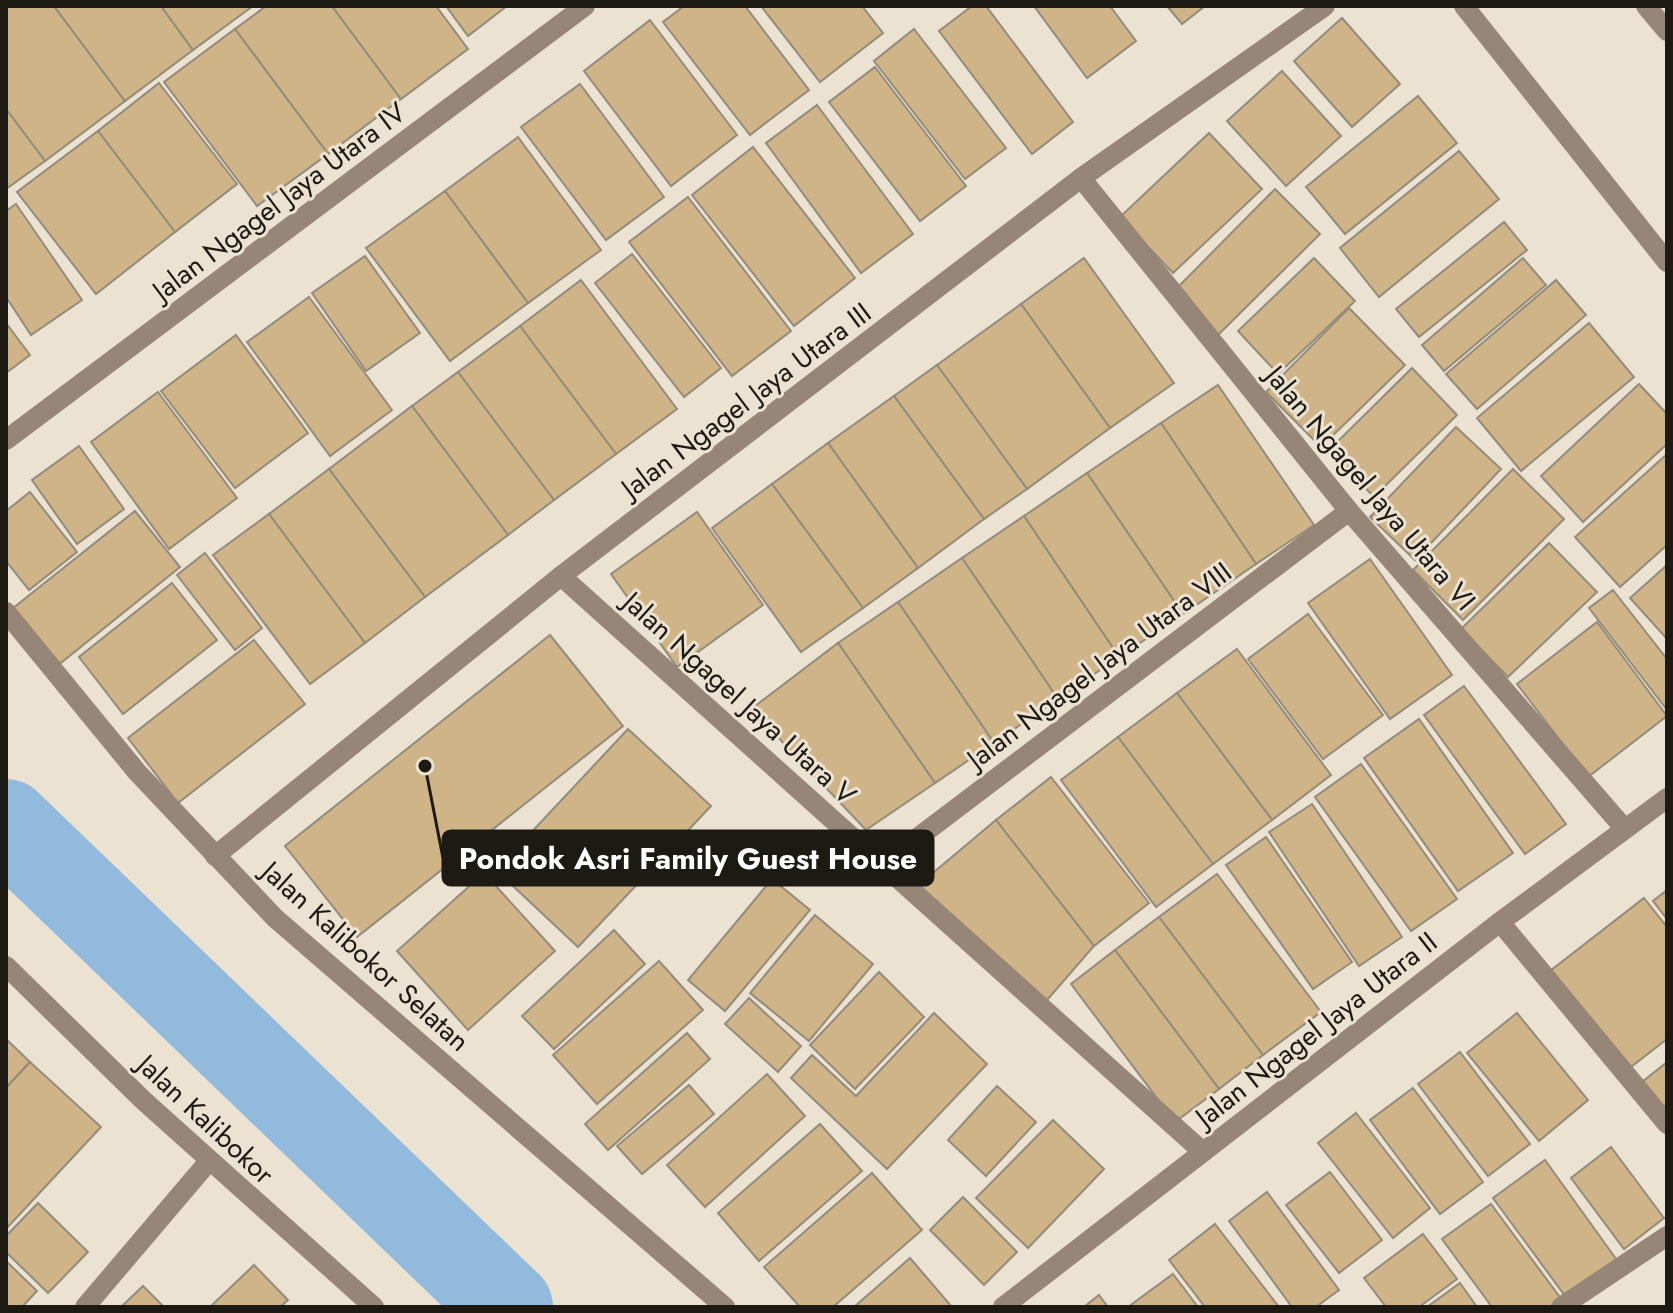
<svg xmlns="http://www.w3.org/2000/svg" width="1673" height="1313" viewBox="0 0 1673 1313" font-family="Jost,sans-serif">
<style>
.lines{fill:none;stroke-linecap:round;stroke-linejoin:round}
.river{stroke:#91badd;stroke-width:90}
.building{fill:#ceb486;stroke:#938b7c;stroke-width:2}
.minor{stroke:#978677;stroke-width:20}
.labels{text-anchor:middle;stroke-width:6;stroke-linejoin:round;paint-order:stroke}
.street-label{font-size:28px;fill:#1d1a14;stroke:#ebe2d2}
.leader{fill:none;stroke:#1d1a14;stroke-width:3}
.callout-dot{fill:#1d1a14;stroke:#ebe2d2;stroke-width:3}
.callout{fill:#1d1a14;stroke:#1d1a14;stroke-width:3}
.callout-label{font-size:30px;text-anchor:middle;font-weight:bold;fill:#fff}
</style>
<rect width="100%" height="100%" fill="#ebe2d2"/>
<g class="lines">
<path class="river" d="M6,824L508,1307"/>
</g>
<g class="building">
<path d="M6,6H54L125,101L45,161L6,109Z"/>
<path d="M54,6H161L193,50L125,101Z"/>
<path d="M161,6H253L193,50Z"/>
<path d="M266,6H332L401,99L328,154L235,29Z"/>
<path d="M332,6H436L468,49L401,99Z"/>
<path d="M446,6H507L468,36Z"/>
<path d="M684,6H745L809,90L750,135L663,22Z"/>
<path d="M761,6H862L883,33L820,82Z"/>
<path d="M972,6H986L1073,122L1032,154L939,31Z"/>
<path d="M1034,6H1110L1136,41L1087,78Z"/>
<path d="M1167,6H1205L1182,24Z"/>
<path d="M1342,18L1400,84L1352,127L1294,61Z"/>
<path d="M650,20L737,135L671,186L584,71Z"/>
<path d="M235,29L328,154L257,206L164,82Z"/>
<path d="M914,29L1006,148L965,179L874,61Z"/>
<path d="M875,67L966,186L920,221L829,102Z"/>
<path d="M1282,71L1341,136L1286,186L1227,121Z"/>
<path d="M159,83L237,184L175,232L98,131Z"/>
<path d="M580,84L664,197L606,240L521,127Z"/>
<path d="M1418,96L1457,143L1345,234L1306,187Z"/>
<path d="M817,105L913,234L861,273L766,143Z"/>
<path d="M6,109L45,161L6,189Z"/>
<path d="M98,131L175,232L96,294L17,192Z"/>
<path d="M1209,133L1262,189L1173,273L1120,217Z"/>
<path d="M518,137L601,250L528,303L445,191Z"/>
<path d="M753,147L855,278L794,326L692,195Z"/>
<path d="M1459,151L1499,199L1379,297L1340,248Z"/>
<path d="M1275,189L1320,234L1218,335L1174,291Z"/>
<path d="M445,191L528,303L450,361L366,248Z"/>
<path d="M688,197L791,331L732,376L629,242Z"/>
<path d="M16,204L82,300L31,335L6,297V211Z"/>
<path d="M1504,222L1527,250L1419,337L1396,309Z"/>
<path d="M632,254L721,368L684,397L595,283Z"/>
<path d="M365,256L420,333L366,371L312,293Z"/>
<path d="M1084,258L1174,383L1110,428L1021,304Z"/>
<path d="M1314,258L1355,301L1278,374L1238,331Z"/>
<path d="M1523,258L1546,285L1444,371L1422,345Z"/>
<path d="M581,280L677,409L616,454L520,326Z"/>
<path d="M1556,280L1586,315L1477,409L1446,374Z"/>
<path d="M309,297L392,410L330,456L247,342Z"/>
<path d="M1021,304L1110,428L1027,489L937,365Z"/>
<path d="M1349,308L1405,365L1321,447L1266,392Z"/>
<path d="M6,323L30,355L6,373Z"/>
<path d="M1589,323L1634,377L1521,471L1477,418Z"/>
<path d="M520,326L616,454L554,500L458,372Z"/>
<path d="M236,335L308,433L235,488L161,391Z"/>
<path d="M937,365L1027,489L984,519L894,396Z"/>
<path d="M1412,368L1457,415L1374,497L1329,450Z"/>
<path d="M458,372L554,500L508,535L412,406Z"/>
<path d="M1639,384L1667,414V444L1583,522L1541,476Z"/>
<path d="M1218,385L1314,525L1256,564L1161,423Z"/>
<path d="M158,392L237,498L169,549L91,442Z"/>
<path d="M894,396L984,519L918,568L828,443Z"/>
<path d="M412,406L508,535L425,597L329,469Z"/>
<path d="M1161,423L1256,564L1183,614L1087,473Z"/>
<path d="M1456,427L1501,469L1415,560L1370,517Z"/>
<path d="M828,443L918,568L863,608L772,484Z"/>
<path d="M79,446L124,509L77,544L32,480Z"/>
<path d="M1667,454V545L1620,587L1575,537Z"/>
<path d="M329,469L425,597L365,643L269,514Z"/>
<path d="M1513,469L1564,519L1463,620L1413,570Z"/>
<path d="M1087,473L1183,614L1119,657L1024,516Z"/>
<path d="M772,484L863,608L801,652L712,528Z"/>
<path d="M30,492L77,552L29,590L6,561V511Z"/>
<path d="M135,511L180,567L57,666L12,609Z"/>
<path d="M697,512L763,605L677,667L611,574Z"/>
<path d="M269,514L365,643L310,684L213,555Z"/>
<path d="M1024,516L1119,657L1058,699L962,558Z"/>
<path d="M1549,543L1597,592L1508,677L1461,629Z"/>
<path d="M205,553L262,628L235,650L177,575Z"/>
<path d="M962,558L1058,699L994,743L898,602Z"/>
<path d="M1370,559L1452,675L1390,719L1308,603Z"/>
<path d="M1667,565V639L1630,598Z"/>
<path d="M172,583L217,640L123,714L79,657Z"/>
<path d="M1613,590L1667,659V710L1589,608Z"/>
<path d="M898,602L994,743L935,783L838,643Z"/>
<path d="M1308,614L1383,715L1323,759L1248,659Z"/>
<path d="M1597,622L1667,716L1588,777L1517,684Z"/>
<path d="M550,635L623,726L357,937L285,846Z"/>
<path d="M254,640L305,704L178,803L128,738Z"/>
<path d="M838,643L935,783L866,830L751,709Z"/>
<path d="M1237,649L1331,775L1272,820L1177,693Z"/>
<path d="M1464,686L1566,824L1525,854L1424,715Z"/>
<path d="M1177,693L1272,820L1213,864L1118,737Z"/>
<path d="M1419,719L1513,853L1458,891L1364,758Z"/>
<path d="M628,729L711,806L578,947L496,870Z"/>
<path d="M1118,737L1213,864L1156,907L1061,780Z"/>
<path d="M1361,764L1457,899L1411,931L1315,797Z"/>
<path d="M1051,777L1149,903L1094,946L996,820Z"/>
<path d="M1312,804L1402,937L1359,966L1269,832Z"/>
<path d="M996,820L1094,946L1047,1000L915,888Z"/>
<path d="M1266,837L1352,962L1313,989L1226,865Z"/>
<path d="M484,873L555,951L468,1030L397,951Z"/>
<path d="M1217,874L1321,1012L1263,1055L1159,917Z"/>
<path d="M772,879L810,910L725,1011L688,980Z"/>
<path d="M1667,890V919L1653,901Z"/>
<path d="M1644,898L1667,927V1039L1627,1070L1550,971Z"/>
<path d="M815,915L873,964L809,1041L750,993Z"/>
<path d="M1159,917L1263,1055L1219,1089L1115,950Z"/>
<path d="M614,930L645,964L554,1049L522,1016Z"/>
<path d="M1115,950L1219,1089L1175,1122L1071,984Z"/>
<path d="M659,961L703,1010L597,1104L553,1055Z"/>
<path d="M879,972L924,1017L855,1089L810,1045Z"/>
<path d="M749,998L801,1046L778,1072L725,1024Z"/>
<path d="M934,1013L987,1064L887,1169L791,1078L812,1055L856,1096Z"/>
<path d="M1517,1013L1588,1100L1539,1141L1467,1053Z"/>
<path d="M687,1033L710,1059L608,1150L585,1124Z"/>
<path d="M6,1039L30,1062L6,1088Z"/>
<path d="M1460,1052L1530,1144L1488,1176L1418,1084Z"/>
<path d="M30,1062L101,1127L6,1229V1088Z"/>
<path d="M1667,1062V1114L1642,1082Z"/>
<path d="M767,1074L805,1116L705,1207L667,1165Z"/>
<path d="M689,1085L714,1114L642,1174L617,1146Z"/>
<path d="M997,1086L1036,1122L986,1176L948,1140Z"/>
<path d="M1413,1088L1483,1182L1440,1214L1370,1120Z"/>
<path d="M1356,1113L1430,1208L1393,1238L1318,1143Z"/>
<path d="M1053,1120L1104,1169L1028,1248L976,1198Z"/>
<path d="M820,1124L862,1171L759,1261L718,1213Z"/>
<path d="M1611,1147L1664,1218L1624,1249L1571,1178Z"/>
<path d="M1545,1160L1619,1263L1568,1300L1493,1198Z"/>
<path d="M1330,1172L1382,1240L1339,1273L1286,1205Z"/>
<path d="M872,1173L922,1230L833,1307H800L764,1267Z"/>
<path d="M1267,1192L1339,1290L1316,1307H1292L1229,1221Z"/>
<path d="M963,1197L1017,1252L984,1285L930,1230Z"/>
<path d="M38,1203L88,1252L48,1293L6,1252V1236Z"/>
<path d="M1491,1204L1562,1300L1552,1307H1492L1442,1239Z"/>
<path d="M1215,1224L1279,1307H1205L1169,1260Z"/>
<path d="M1423,1234L1457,1279L1419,1307H1386L1364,1278Z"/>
<path d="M910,1258L952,1307H854Z"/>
<path d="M6,1261L37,1291L22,1307H6Z"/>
<path d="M254,1265L288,1300L280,1307H210Z"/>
<path d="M1173,1274L1198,1307H1128Z"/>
<path d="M1460,1283L1477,1307H1427Z"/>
<path d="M143,1286L164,1307H121Z"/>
<path d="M1099,1295L1108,1307H1084Z"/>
</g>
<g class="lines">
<g class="minor">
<path d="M1464,6L1667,262"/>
<path d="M1646,6L1667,31"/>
<path d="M1081,178L1349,511L1624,828"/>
<path d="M6,440L585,6"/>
<path d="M561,576L1203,1152"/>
<path d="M6,612L137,772L275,918L725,1307"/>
<path d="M215,856L561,576L1081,178L1325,6"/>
<path d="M883,864L1349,511"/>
<path d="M1500,922L1667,1124"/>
<path d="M6,966L144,1101L374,1307"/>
<path d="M85,1307L209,1161"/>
<path d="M1003,1307L1500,922L1667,798"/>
<path d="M1561,1307L1667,1236"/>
</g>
</g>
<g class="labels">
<g class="street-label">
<text transform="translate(279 201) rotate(-37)" y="10">Jalan Ngagel Jaya Utara IV</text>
<text transform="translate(746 400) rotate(-37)" y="10">Jalan Ngagel Jaya Utara III</text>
<text transform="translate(1371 488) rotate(50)" y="10">Jalan Ngagel Jaya Utara VI</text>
<text transform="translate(1099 665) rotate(-37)" y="10">Jalan Ngagel Jaya Utara VIII</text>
<text transform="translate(740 698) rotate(42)" y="10">Jalan Ngagel Jaya Utara V</text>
<text transform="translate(366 956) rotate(42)" y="10">Jalan Kalibokor Selatan</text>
<text transform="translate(1316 1029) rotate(-38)" y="10">Jalan Ngagel Jaya Utara II</text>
<text transform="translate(206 1119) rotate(43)" y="10">Jalan Kalibokor</text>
</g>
</g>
<path class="leader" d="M425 766L443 858"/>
<circle class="callout-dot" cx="425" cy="766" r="8"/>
<rect class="callout" x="443" y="831" width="490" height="54" rx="8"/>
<g class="callout-label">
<text x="688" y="869">Pondok Asri Family Guest House</text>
</g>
<rect width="1673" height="1313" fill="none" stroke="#1d1a14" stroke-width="16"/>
</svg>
